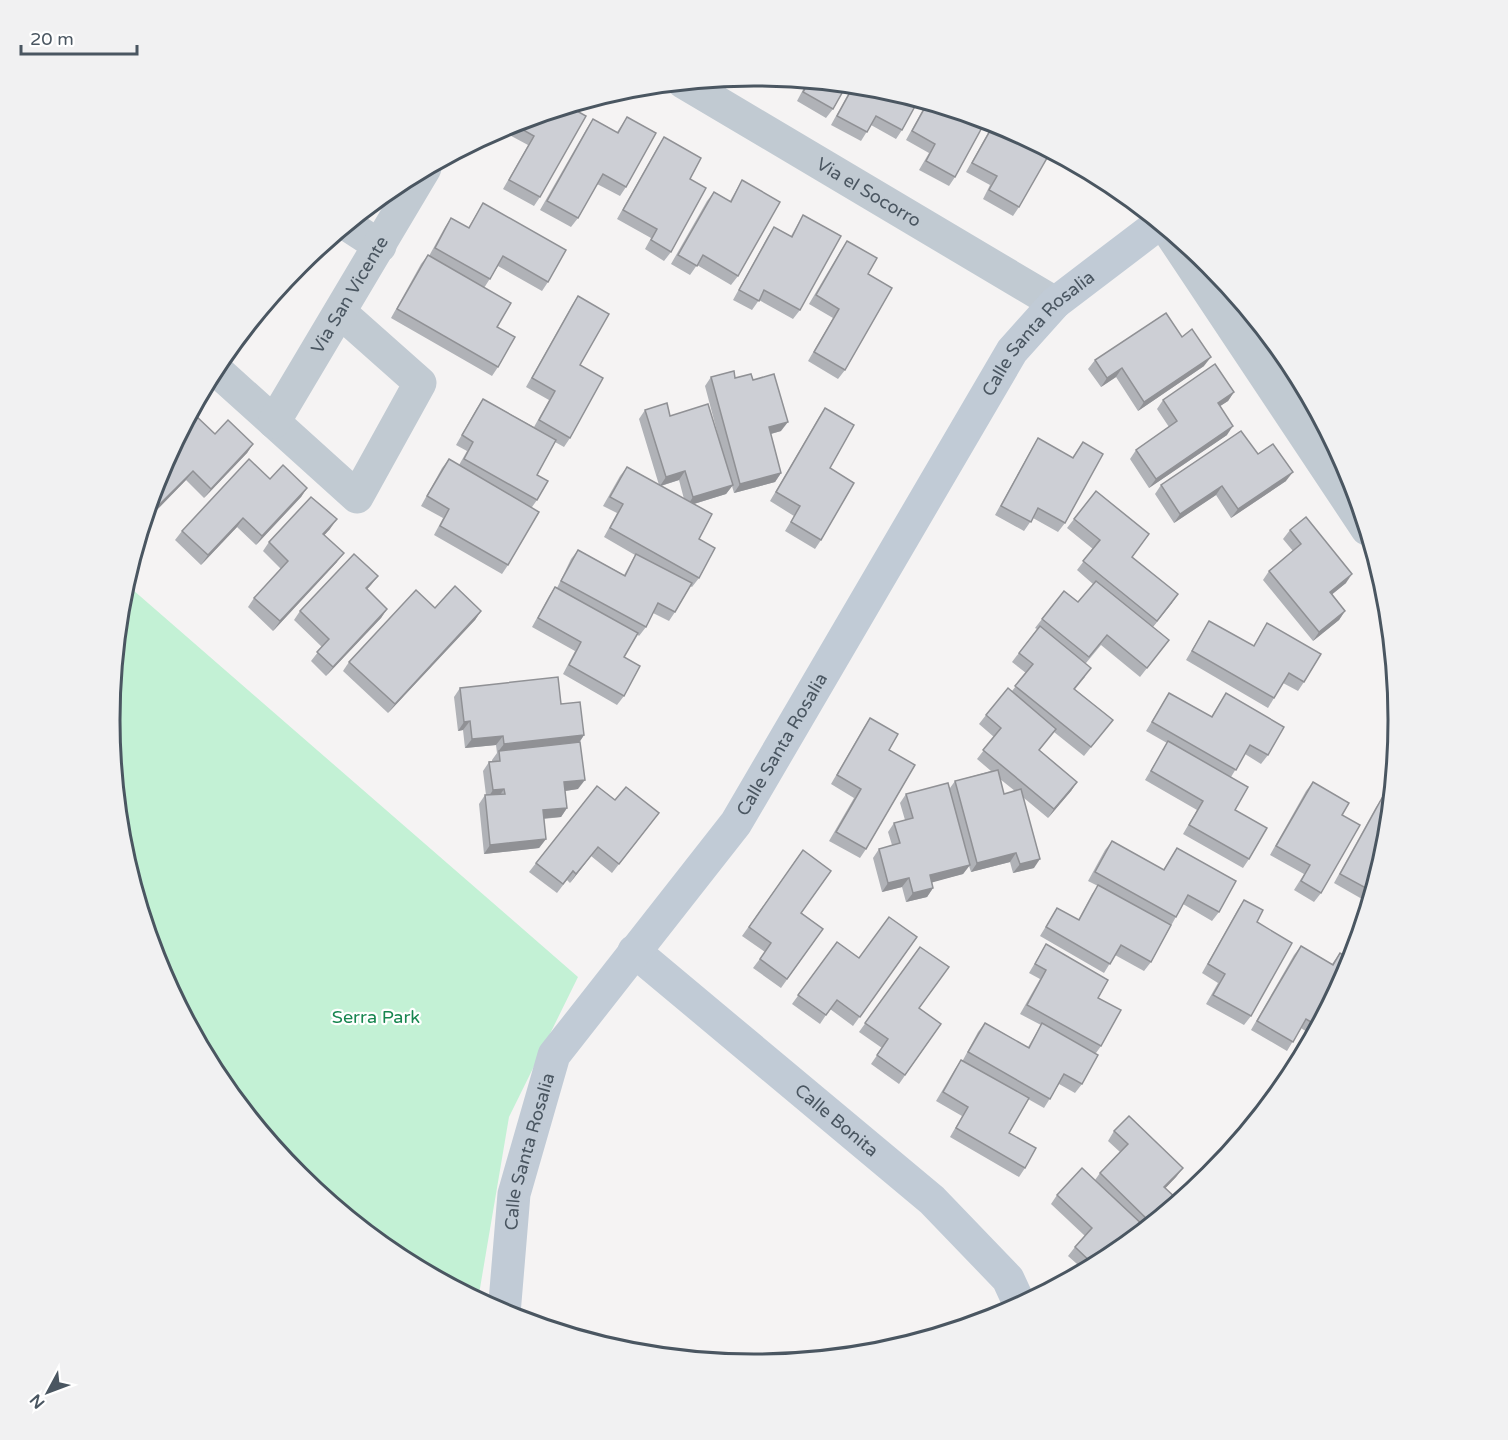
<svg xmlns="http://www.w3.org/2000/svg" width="1508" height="1440" viewBox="0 0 1508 1440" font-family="'Varela Round',sans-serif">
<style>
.green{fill:#c3f1d5}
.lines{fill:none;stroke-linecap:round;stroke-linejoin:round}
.street{stroke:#c1cad2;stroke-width:33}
.secondary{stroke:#c1cbd6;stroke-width:33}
.wall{fill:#b0b2b7;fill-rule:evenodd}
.shaded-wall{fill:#909195}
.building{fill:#cdcfd5;stroke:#909195;stroke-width:1.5}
.labels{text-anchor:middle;stroke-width:4.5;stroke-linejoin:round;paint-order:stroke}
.street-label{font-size:18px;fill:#4a5661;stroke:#fff}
.park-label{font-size:18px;fill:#17864f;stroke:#fff}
.rim{fill:none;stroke:#4a5661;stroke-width:3}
</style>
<rect width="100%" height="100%" fill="#f5f3f3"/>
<path class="green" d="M125,583L578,977L509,1117L478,1300L395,1256L298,1176L218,1078L158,967L121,845L109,720Z"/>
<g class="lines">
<g class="street">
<path id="s1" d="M683,82L1055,303"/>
<path d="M346,224L380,246"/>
<path d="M1168,230L1367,529"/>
<path d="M214,368L357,497L420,383L340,312"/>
<path id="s2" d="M274,422L425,168"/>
</g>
<g class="secondary">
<path id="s3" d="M634,951L932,1200L1008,1279L1020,1305"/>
<path id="s4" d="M504,1314L514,1194L554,1055L736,823L1012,351L1055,303L1160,223"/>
</g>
</g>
<g class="wall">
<path d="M799,79L847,84L833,109L826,118L797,101L806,84Z"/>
<path d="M853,85L880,87L902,130L896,139L871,125L861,141L831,125Z"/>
<path d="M927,102L975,116L955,177L949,186L919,170L929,153L906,140Z"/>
<path d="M568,106L540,197L534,206L503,189L528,145L504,132L509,124Z"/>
<path d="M627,117L626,187L620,196L597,184L578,218L571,227L540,210L587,128L593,119L617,132Z"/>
<path d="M994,122L1001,124L1019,207L1013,216L983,199L990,185L966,172Z"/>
<path d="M664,137L690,179L671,252L664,261L645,249L651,238L617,219L658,146Z"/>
<path d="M742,180L738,276L731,285L697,265L690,275L671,264L707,201L714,192L730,201Z"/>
<path d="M483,203L548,282L542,291L498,266L484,288L497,327L498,367L492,376L391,318L421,264L428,255L429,256L445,227L451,218L468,228Z"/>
<path d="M803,215L800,310L793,319L759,300L752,310L733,300L768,236L774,227L791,236Z"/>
<path d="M847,241L868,274L845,370L838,379L808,361L833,318L809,304L841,250Z"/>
<path d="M578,296L580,365L570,438L564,447L555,442L537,475V500L532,507L508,565L502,574L434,535L443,518L421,506L442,468L449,459L459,465L467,451L456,445L477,408L483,399L534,427L549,400L526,387L572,305Z"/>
<path d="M1182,337L1204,366L1138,411L1116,377L1101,387L1088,369L1095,360Z"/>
<path d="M711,377L753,380L781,431L771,434L781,473L775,482L734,493L732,486L726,494L694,504L699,539V578L692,587L690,586L675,612L669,621L653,613L646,627L639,636L637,634L624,657V696L617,705L563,674L575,651L532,627L549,596L555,587L557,588L571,559L578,550L624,575L635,555L604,537L617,513L603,506L620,476L627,467L659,485L639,419L645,410L670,416L724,458L705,386ZM679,480L684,499L661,486Z"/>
<path d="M1234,392L1228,401L1220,406L1227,435L1149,488L1130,459L1136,450L1169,427L1157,409L1163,400Z"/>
<path d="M825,408L830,468L821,540L815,549L785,531L794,516L770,501L819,417Z"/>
<path d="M215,434L253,444L247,453L204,498L186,480L150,517L146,513L158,473Z"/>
<path d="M1038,438L1072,458L1083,442L1065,523L1058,532L1033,518L1024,531L995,515L1032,448Z"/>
<path d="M1258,454L1286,481L1231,518L1216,495L1174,523L1155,494L1161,485Z"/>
<path d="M270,479L307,488L301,497L256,545L237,527L201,565L175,540L182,531Z"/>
<path d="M1074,519L1149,534L1132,557L1172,603L1153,627L1169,640L1140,677L1101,645L1086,663L1085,677L1075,689L1113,720L1084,756L1054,732L1039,750L1077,782L1071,791L1048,818L1024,798L1034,868L1013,873L1010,862L971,872L969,866L963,874L931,882L933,888L927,897L906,902L902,887L882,892L873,858L879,849L892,845L888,832L894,823L905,820L900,803L906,794L950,788L955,781L991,771L977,759L994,737L979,724L986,715L1012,691L1026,673L1012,662L1037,629L1035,628L1042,619L1078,602L1093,584L1077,570L1093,549L1067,528ZM1000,779L1015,791L1004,794Z"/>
<path d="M330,529L324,535L337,562L273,631L248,607L254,598L281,569L263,551L269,542Z"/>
<path d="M1290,530L1346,583L1332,594L1345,611L1339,620L1313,641L1263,580L1269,571L1293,551L1283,539Z"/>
<path d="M378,576L367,589L387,609L381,618L326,676L311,661L322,647L294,620L300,611Z"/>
<path d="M435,608L481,611L475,620L388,713L343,671L349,662Z"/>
<path d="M1209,621L1253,646L1267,623L1304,682L1298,691L1283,683L1268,708L1186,660Z"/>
<path d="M460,688L561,704L584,735L579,743L578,789L565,791L567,808L561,817L544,819L546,839L539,848L484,854L479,804L485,795H486L483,771L489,762L492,761V760L497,753L496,745L465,748L463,730L458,731L454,697Z"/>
<path d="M1169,693L1211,717L1226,693L1268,755L1261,764L1245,754L1231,777L1235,810L1249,859L1243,868L1183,834L1197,810L1145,780L1167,743L1146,731Z"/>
<path d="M870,718L889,750L866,849L860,858L829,841L854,798L831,784L864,727Z"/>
<path d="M1313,782L1342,815L1321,893L1314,902L1294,890L1304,874L1270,855L1306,791Z"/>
<path d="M1382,798L1387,846L1369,903L1334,883L1376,807Z"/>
<path d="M615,800L652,822L612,873L591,856L570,883L567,880L557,893L529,872L536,863Z"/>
<path d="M1112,841L1163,870L1177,848L1219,912L1212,921L1183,904L1151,962L1144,971L1115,955L1104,973L1040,936L1057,908L1078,920L1092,894L1098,886L1088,881L1105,850Z"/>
<path d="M803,850L802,913L823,929L781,988L753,968L765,952L742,936Z"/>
<path d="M1244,900L1251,1016L1244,1025L1206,1004L1218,983L1202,973L1238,909Z"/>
<path d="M1369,904L1366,915L1363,913Z"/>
<path d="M917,937L853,1026L830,1009L820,1024L792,1004L837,942L859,958Z"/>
<path d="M1046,944L1098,998L1101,1046L1096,1053L1082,1084L1075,1093L1059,1084L1044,1108L1028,1099L1009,1133L1025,1168L1019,1177L950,1137L962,1116L936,1101L955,1069L961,1060H963L978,1032L985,1023L1028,1047L1041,1025L1020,1014L1040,979L1029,973Z"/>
<path d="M1301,946L1332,964L1340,953L1350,967L1313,1036L1301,1028L1287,1051L1251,1030L1294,955Z"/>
<path d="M920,947L919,1008L941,1024L899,1084L871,1064L882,1048L859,1032Z"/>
<path d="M1114,1131L1183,1168L1176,1177L1165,1188L1179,1201L1112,1256L1085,1271L1068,1256L1075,1247L1085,1236L1051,1204L1057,1195L1095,1180L1100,1173L1120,1152L1108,1141Z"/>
</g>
<g class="shaded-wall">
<path d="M1211,357L1204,366L1138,411L1144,402Z"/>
<path d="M1122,368L1116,377L1101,387L1107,378Z"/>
<path d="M1234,392L1228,401L1211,412L1218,403Z"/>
<path d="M788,422L781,431L763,436L769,427Z"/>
<path d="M1233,426L1227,435L1149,488L1156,479Z"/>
<path d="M253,444L247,453L204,498L211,489Z"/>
<path d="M193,471L186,480L150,517L156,508Z"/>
<path d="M685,471L679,480L660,486L666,477Z"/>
<path d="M1293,472L1286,481L1231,518L1238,509Z"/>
<path d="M781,473L775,482L734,493L740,484Z"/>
<path d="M733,485L726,494L687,506L693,497Z"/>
<path d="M1222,486L1216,495L1174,523L1180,514Z"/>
<path d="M307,488L301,497L256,545L262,536Z"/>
<path d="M243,518L237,527L201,565L208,555Z"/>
<path d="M337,519L330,529L317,543L323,534Z"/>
<path d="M344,553L337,562L273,631L280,621Z"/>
<path d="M1352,574L1346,583L1324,601L1330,592Z"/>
<path d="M378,576L371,585L360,597L366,588Z"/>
<path d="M1178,594L1172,603L1150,630Z"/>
<path d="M387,609L381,618L326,676L333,667Z"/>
<path d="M481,611L475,620L388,713L395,704Z"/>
<path d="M1345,611L1339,620L1313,641L1319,632Z"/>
<path d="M470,721L463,730L458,731L464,722Z"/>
<path d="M584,735L578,744L499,751L497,753L504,744Z"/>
<path d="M503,736L496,745L465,748L472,739Z"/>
<path d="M585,780L578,789L558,792L564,782Z"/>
<path d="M1077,782L1071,791L1048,818L1054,809Z"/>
<path d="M504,789L498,798L487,799L493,790Z"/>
<path d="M567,808L561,817L536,819L543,810Z"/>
<path d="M546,839L539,848L484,854L490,845Z"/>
<path d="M598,847L570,883L576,874Z"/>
<path d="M1016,853L1010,862L971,872L977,863Z"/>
<path d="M1040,859L1034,868L1013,873L1020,864Z"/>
<path d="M970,865L963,874L923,885L930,875Z"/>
<path d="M909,878L902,887L882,892L888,883Z"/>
<path d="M933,888L927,897L906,902L913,893Z"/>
<path d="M1183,1168L1176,1177L1158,1196L1164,1187Z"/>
</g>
<g class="building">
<path d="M810,80L847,84L833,109L803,92Z"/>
<path d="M854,85L880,87L919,99L902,130L876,116L867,132L837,116Z"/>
<path d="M928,102L975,116L985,122L955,177L926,161L935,144L912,131Z"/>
<path d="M568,106L586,116L540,197L509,180L534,136L511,123Z"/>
<path d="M627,117L656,133L626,187L603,174L578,218L547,201L593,119L618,133Z"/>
<path d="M995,122L1001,124L1051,151L1019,207L989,190L997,176L972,163Z"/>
<path d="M664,137L701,158L690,179L706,188L671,252L651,240L657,229L623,210Z"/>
<path d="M742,180L780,202L738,276L703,255L697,266L678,255L714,192L731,202Z"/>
<path d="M483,203L566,250L548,282L503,256L490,279L435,248L451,218L469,228Z"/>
<path d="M803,215L841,236L800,310L764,290L759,301L739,290L774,227L792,237Z"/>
<path d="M847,241L877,258L868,274L892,288L845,370L814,352L839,309L816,295Z"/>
<path d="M428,255L511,303L497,327L515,337L498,367L397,309Z"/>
<path d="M578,296L609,314L580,365L603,378L570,438L539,420L555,391L532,378Z"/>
<path d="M1166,313L1182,337L1192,329L1211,357L1144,402L1122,368L1107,378L1095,360Z"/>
<path d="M1215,364L1234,392L1218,403L1233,426L1156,479L1136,450L1177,421L1163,400Z"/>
<path d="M734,371L735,378L751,374L753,380L774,374L788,422L769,427L781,473L740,484L711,377Z"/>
<path d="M483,399L556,440L537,475L548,481L537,500L464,459L473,442L462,435Z"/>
<path d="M667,403L670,416L708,404L733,485L693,497L685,471L666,477L645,410Z"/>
<path d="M825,408L854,425L830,468L854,483L821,540L791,522L800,506L776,492Z"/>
<path d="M195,415L215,434L228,420L253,444L211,489L193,471L156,508L150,501L158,473L182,428Z"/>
<path d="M1241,431L1258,454L1273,444L1293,472L1238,509L1222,486L1180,514L1161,485Z"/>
<path d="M1038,438L1073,458L1083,442L1103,454L1065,523L1038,508L1031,522L1001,506Z"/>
<path d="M249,459L270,479L283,465L307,488L262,536L243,518L208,555L182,531Z"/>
<path d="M449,459L539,512L508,565L440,526L449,509L427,496Z"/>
<path d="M627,467L712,514L699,539L715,548L699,578L610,528L623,504L610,497Z"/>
<path d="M1096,491L1149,534L1132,557L1178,594L1157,621L1083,561L1100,540L1074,519Z"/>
<path d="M311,497L337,519L323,534L344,553L280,621L254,598L288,561L269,542Z"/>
<path d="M1306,517L1352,574L1330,592L1345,611L1319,632L1269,571L1301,544L1290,530Z"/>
<path d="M578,550L625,576L636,554L692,583L675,612L658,603L646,627L561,581Z"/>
<path d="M354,554L378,576L366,588L387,609L333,667L317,652L329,639L300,611Z"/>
<path d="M1096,581L1169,640L1147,668L1107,635L1089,657L1042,619L1064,591L1078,602Z"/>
<path d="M455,586L481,611L395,704L349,662L416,590L435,608Z"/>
<path d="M555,587L638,633L624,657L640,666L624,696L569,665L581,642L538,618Z"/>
<path d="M1209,621L1254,646L1267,623L1321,654L1304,682L1289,673L1274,698L1192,651Z"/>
<path d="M1040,626L1091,668L1074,689L1113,720L1091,747L1015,686L1033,664L1019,653Z"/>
<path d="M558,677L561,704L580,702L584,735L504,744L503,736L472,739L470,721L464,722L460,688Z"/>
<path d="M1008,688L1056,729L1039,750L1077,782L1054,809L983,750L1001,728L986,715Z"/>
<path d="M1169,693L1212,717L1226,693L1284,727L1268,755L1250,745L1236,770L1152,722Z"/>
<path d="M870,718L898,734L889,750L915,765L866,849L836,832L861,789L837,775Z"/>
<path d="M1168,741L1248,787L1235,810L1267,828L1249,859L1189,825L1203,801L1151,771Z"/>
<path d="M580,742L585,780L564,782L567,808L543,810L546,839L490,845L485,795L505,794L504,789L493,790L489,762L500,761L499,751Z"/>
<path d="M998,770L1004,794L1021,789L1040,859L1020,864L1016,853L977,863L955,781Z"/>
<path d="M1313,782L1349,803L1342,815L1360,825L1321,893L1301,881L1310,865L1276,846Z"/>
<path d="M948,783L970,865L930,875L933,888L913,893L909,878L888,883L879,849L900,843L894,823L913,818L906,794Z"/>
<path d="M597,786L615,800L626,787L659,813L619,864L598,847L576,874L573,871L563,884L536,863Z"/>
<path d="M1382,798L1391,803L1387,846L1373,892L1340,874Z"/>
<path d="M1112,841L1164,870L1177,848L1236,881L1219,912L1188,895L1176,917L1095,872Z"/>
<path d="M803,850L831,871L801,913L823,929L787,979L760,959L771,943L749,927Z"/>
<path d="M1098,885L1171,925L1151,962L1121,945L1110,964L1046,927L1057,908L1079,920Z"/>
<path d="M1244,900L1263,910L1257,922L1292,943L1251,1016L1213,995L1225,974L1208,964Z"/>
<path d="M889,917L917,937L860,1017L837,1000L826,1015L798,995L837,942L859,958Z"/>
<path d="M1046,944L1108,980L1098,998L1121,1010L1101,1046L1027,1005L1046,970L1035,964Z"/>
<path d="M1301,946L1333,965L1340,953L1352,960L1350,967L1318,1026L1306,1019L1293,1042L1257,1021Z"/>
<path d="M920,947L949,967L919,1008L941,1024L905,1075L877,1055L888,1039L865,1023Z"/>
<path d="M985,1023L1029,1048L1042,1023L1098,1055L1082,1084L1064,1074L1050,1099L968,1052Z"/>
<path d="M961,1060L1029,1098L1009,1133L1036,1148L1025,1168L956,1128L968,1107L943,1092Z"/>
<path d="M1129,1116L1183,1168L1164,1187L1179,1201L1152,1224L1100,1173L1128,1144L1114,1131Z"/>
<path d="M1082,1168L1146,1228L1112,1256L1095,1266L1075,1247L1092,1228L1057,1195Z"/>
</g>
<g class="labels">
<g class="street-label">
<text dy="6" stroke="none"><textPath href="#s1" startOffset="216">Via el Socorro</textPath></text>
<text dy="6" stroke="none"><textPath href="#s2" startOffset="148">Via San Vicente</textPath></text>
<text dy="6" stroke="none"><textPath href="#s4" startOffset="1137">Calle Santa Rosalia</textPath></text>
<text dy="6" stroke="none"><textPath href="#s4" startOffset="651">Calle Santa Rosalia</textPath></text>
<text dy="6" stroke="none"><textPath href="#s3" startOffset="264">Calle Bonita</textPath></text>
<text dy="6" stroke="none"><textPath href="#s4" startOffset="165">Calle Santa Rosalia</textPath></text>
</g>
<g class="park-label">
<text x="376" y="1023">Serra Park</text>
</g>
</g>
<path d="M0 0H1508V1440H0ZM120 720a634 634 0 1 1 1268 0a634 634 0 1 1-1268 0Z" fill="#f1f1f2" fill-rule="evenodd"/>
<path class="rim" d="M120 720a634 634 0 1 1 1268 0a634 634 0 1 1-1268 0Z"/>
<g transform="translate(48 1392) rotate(229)" stroke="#ffffff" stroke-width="4.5" paint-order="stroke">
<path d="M0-4.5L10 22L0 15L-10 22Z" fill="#4a5661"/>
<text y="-9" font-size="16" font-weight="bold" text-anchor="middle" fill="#4a5661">N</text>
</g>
<path d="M21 45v9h116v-9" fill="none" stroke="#4a5661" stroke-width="3"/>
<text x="30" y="45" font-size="18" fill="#4a5661" stroke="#ffffff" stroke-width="4.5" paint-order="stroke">20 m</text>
</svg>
